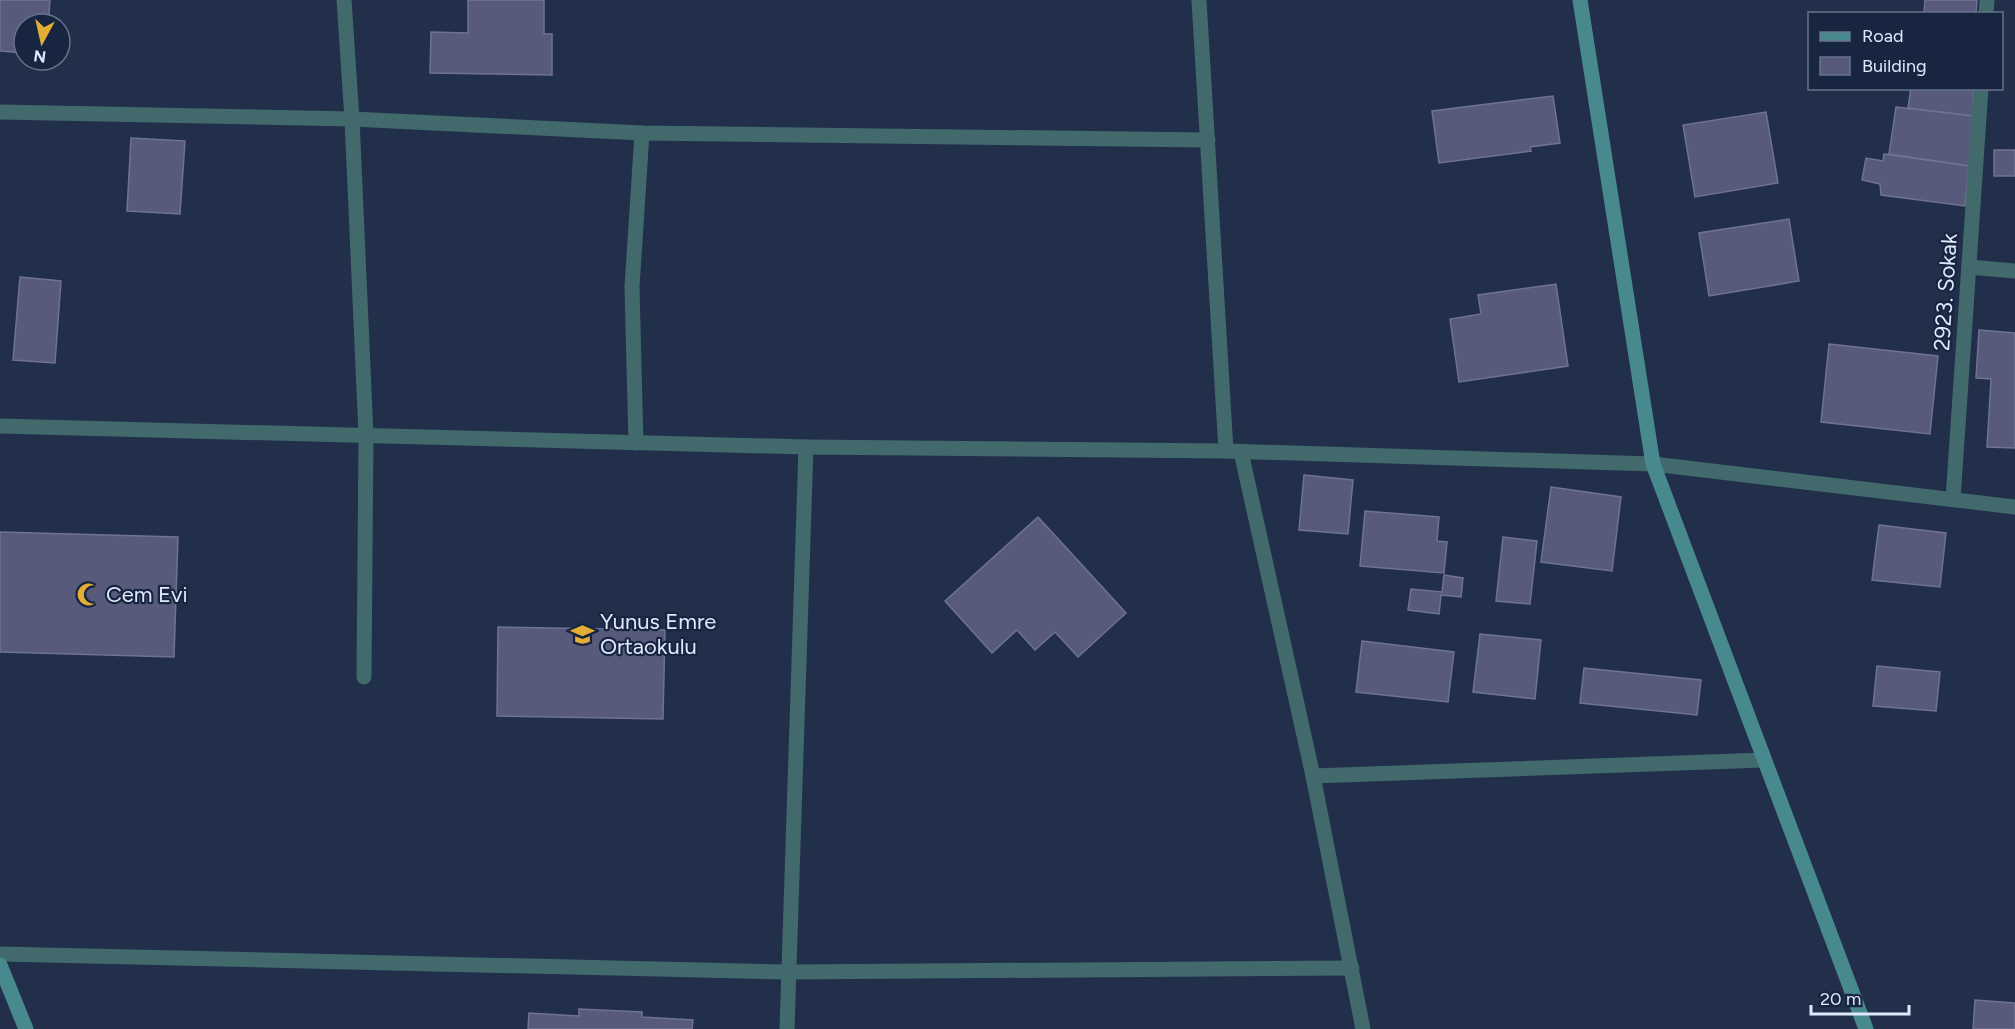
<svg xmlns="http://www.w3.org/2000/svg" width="2015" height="1029" viewBox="0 0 2015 1029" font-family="Figtree,sans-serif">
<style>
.building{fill:#585a7b;stroke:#707294;stroke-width:1.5}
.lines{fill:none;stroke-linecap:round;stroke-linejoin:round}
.street{stroke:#42696c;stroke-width:15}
.secondary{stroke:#48898e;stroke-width:15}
.labels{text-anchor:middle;stroke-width:4.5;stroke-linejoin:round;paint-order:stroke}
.street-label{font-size:22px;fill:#dfe9fb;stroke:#172540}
.poi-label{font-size:22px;fill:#dfe9fb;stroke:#172540;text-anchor:start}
</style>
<rect width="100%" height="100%" fill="#212f4b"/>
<g class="building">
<path d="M0,0H50L48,24H24V53L0,51Z"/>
<path d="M468,0H544V34H552V75L430,73L431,32L468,33Z"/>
<path d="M1925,0H1977L1976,14H1924Z"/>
<path d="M1911,88H1973V116L1908,108Z"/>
<path d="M1553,96L1560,143L1530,147L1531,151L1439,163L1432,111Z"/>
<path d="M1896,107L1973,116L1969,166L1889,154Z"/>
<path d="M1766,112L1778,183L1695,197L1683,125Z"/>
<path d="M131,138L185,141L180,214L127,211Z"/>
<rect x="1994" y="150" width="21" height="26"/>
<path d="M1884,154L1969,166L1965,206L1881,195L1880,184L1862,180L1866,158L1883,161Z"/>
<path d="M1789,219L1799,281L1709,296L1699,233Z"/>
<path d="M20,277L61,281L55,363L13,360Z"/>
<path d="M1556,284L1568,366L1459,382L1450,319L1481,314L1478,295Z"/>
<path d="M1979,330L2015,333V448L1987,447L1991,379L1976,378Z"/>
<path d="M1829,344L1938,356L1930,434L1821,422Z"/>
<path d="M1304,475L1353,480L1348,534L1299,530Z"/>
<path d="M1551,487L1621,497L1612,571L1541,562Z"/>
<path d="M1365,511L1439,517L1437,541L1447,542L1444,573L1360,566Z"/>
<path d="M1038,517L1126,613L1078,657L1055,632L1035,650L1017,630L992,653L945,601Z"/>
<path d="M1879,525L1946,533L1940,587L1872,580Z"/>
<path d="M0,532L178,537L174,657L0,652Z"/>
<path d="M1503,537L1537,541L1530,604L1496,601Z"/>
<path d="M1444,575L1463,578L1461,597L1441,595L1439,614L1408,610L1411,589L1442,592Z"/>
<path d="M498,627L665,630L663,719L497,716Z"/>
<path d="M1480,634L1541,640L1535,699L1473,692Z"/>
<path d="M1362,641L1454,652L1448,702L1356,692Z"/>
<path d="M1877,666L1940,672L1936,711L1873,706Z"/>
<path d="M1584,668L1701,680L1697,715L1580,703Z"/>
<path d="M1975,1000L2015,1003V1029H1973Z"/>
<path d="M579,1009L642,1012V1017L693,1020L692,1029H528L529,1013L579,1016Z"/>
</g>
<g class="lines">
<g class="street">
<path d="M344,0L352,119L366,435L364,677"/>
<path d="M1199,0L1226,451"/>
<path d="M1986,14L1987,0"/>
<path d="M0,112L352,119L642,133L1208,140"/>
<path d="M1969,267L2015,271"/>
<path d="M0,426L806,447L1226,451L1653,464L2015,507"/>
<path d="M636,443L632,287L642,133"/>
<path d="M1241,452L1313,776L1363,1029"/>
<path d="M1953,499L1981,88"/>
<path d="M1313,776L1764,760"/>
<path d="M0,954L789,972L1352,968"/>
<path d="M787,1029L806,447"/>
</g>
<g class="secondary">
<path d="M1580,0L1653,464L1866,1029"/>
<path d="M0,965L26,1029"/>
</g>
</g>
<defs>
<symbol id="mosque-bare" viewBox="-9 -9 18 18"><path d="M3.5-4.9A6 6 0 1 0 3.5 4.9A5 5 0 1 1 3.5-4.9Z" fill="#e4ad35" stroke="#172540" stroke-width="2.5" paint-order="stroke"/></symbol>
<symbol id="school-bare" viewBox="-9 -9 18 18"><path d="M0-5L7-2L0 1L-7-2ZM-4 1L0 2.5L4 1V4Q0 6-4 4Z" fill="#e4ad35" stroke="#172540" stroke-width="2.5" paint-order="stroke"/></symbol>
</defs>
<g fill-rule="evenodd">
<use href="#mosque-bare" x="72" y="578" width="33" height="33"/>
<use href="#school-bare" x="566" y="618" width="33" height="33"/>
</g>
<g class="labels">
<g class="street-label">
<text transform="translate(1945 292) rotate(-86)" y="8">2923. Sokak</text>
</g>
<g class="poi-label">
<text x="106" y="602">Cem Evi</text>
<text x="600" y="629">Yunus Emre<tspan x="600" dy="25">Ortaokulu</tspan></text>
</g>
</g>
<rect x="1808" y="12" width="195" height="78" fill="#172540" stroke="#67738b" stroke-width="1.5"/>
<rect x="1820" y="32" width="30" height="9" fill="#48898e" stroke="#67738b" stroke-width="1.5"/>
<text x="1862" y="42" font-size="18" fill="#dfe9fb">Road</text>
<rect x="1820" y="57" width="30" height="18" fill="#585a7b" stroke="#67738b" stroke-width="1.5"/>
<text x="1862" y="72" font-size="18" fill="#dfe9fb">Building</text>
<g transform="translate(42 42) rotate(188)"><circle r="28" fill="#172540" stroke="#67738b" stroke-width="1.5"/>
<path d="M0-4.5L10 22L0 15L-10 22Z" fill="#e4ad35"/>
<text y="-9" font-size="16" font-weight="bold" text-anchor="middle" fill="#dfe9fb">N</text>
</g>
<path d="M1811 1005v9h98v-9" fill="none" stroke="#dfe9fb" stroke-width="3"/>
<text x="1820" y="1005" font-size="18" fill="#dfe9fb" stroke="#172540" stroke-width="4.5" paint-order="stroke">20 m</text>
</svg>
